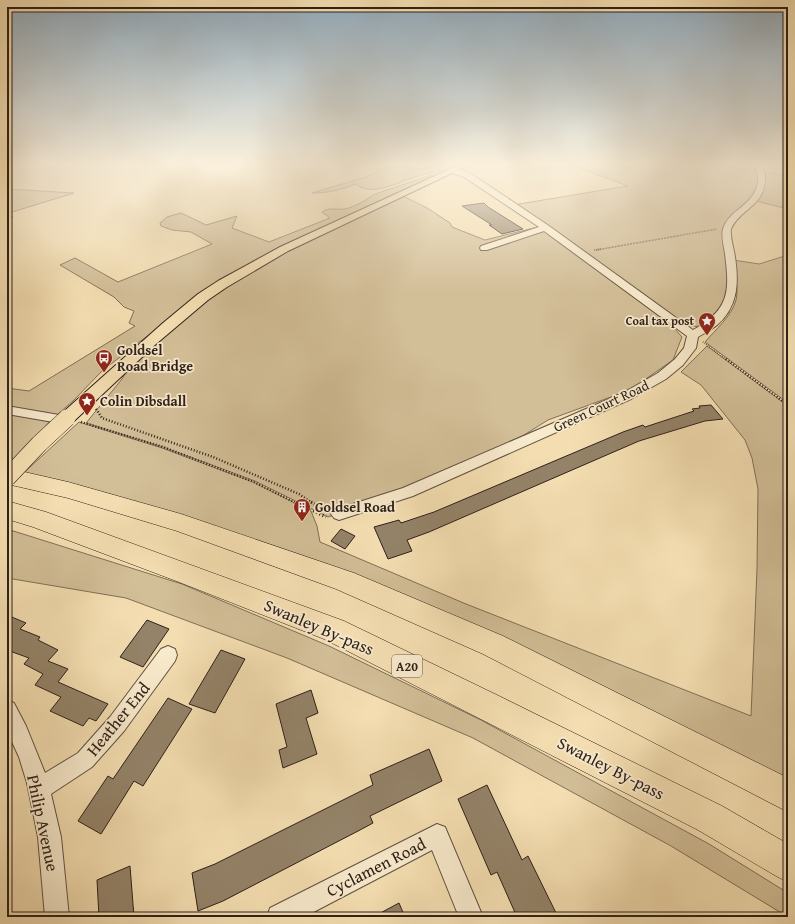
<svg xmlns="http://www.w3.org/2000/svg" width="795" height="924" viewBox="0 0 795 924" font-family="'Gentium Book Plus',serif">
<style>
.green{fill:#d2be97;stroke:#806f58}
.building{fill:#948369;stroke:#2d201a}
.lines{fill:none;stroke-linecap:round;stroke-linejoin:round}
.minor-casing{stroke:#5f5040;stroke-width:2}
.major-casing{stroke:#2d201a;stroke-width:2}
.highway-casing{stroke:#2d201a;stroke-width:1}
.path-far3{stroke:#2d201a;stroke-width:1.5;stroke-dasharray:0.5 1;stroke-linecap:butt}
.path-far2{stroke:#2d201a;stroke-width:2;stroke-dasharray:0.5 1.5;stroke-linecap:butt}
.path-far1{stroke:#2d201a;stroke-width:2.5;stroke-dasharray:1 2;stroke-linecap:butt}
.path{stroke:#2d201a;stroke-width:3;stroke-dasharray:1 2.5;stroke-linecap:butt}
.minor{fill:#f8eacc;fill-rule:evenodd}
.major{fill:#f4deb1;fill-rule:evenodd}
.highway{fill:#f4deb1;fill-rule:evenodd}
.major-bridge-casing{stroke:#2d201a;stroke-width:18;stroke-linecap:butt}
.major-bridge{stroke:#f4deb1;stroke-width:17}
.labels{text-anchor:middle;stroke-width:3.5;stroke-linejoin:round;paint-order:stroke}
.far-poi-label{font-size:12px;font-weight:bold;fill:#2d201a;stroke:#f8eacc;text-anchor:end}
.shield{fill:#f8eacc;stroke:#6a5d4f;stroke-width:1}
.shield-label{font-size:13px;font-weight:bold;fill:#2d201a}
.poi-label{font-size:14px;font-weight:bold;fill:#2d201a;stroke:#f8eacc;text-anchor:start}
.street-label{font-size:14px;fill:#2d201a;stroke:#f8eacc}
.near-street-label{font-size:17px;fill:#2d201a;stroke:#f8eacc}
</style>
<rect width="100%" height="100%" fill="#f4deb1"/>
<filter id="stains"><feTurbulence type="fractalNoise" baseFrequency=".005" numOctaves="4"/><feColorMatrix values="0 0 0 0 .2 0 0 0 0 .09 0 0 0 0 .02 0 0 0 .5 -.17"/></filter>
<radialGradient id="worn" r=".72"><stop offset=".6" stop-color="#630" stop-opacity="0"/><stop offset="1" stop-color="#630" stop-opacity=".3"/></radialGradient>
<g class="green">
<path d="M434,164H453L454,166C443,172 430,172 418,176C401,181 371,198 356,184C341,190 328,193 312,193L366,177L390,166L421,169Z"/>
<path d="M582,164H743H713L788,176V209L752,200L726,226L729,299L704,327L681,325L513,205L628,186L577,167Z"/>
<path d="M432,175L435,176L284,249L172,317L102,371L74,400L49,422L7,470V388L29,391L135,326L129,323L134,311L124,307L114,297L60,265L75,258L118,282L212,244L191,232L172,230L161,226L160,223L167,217L181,213L206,225L237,216L232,228L269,242L330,218L322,212C329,207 337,210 345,209C355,207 366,200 375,194Z"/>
<path d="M7,189L74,193L9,213L13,217L7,219Z"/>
<path d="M401,195L427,208L450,223L452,227L485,240L542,226L656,308L682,337L673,360L630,390L548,420L497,452L407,491L328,517L255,481L163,447L86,423L122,379L139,351L178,319L257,265Z"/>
<path d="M788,255V403L705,342C715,330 732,316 736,300C739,288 734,272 733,260L759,264Z"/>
<path d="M707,346L788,406V782L345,580L17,479L79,422L162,448L253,482L311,511L317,526L320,542L466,604L751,716L757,569L758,489L752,458L745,440L701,385L681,372Z"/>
<path d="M7,529L182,584L329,646L481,720L709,844L788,893V917L671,846L473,738L287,658L126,598L7,578Z"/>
</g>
<g class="building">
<path d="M484,203L488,207L523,229L502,234L489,225H492L462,206Z"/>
<path d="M711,405L723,419L705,421L639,441L429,532L407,540L412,551L388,559L374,527L399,520L401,523L434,512L623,432L643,425L645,427L694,411L692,409L700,408L699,406Z"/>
<path d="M341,529L355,536L345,549L331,541Z"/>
<path d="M7,615L26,623L20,629L40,637L38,640L58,650L48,661L68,669L58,682L108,704L96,721L89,718L83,726L50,711L61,697L35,685L43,674L24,664L29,658L7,650Z"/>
<path d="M147,620L169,629L143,667L120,657Z"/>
<path d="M221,650L245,659L215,713L189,704Z"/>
<path d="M311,690L318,713L306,718L317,754L283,768L279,750L287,747L276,704Z"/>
<path d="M168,698L192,709L143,786L134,781L101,834L78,821L108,776L113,779Z"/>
<path d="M429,749L442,781L370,816L373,823L360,830L223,901L198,911L192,873L215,864L373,785L370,775Z"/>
<path d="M487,785L522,860L528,856L558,917H517L497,872L491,875L458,799Z"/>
<path d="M130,866L134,917H99L97,880Z"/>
<path d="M399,903L405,917H373Z"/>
</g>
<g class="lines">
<defs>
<g id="minor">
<path d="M754,164H760C764,169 766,175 765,181C763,207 739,210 731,229C730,239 734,248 735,257C739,283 738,307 717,325C711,330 704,333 698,337L696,348L683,365L666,379L631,399L413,496L339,520L334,518L331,514L334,510L403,488L623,393L658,373L675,359L684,348L687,336L544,231L487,250H481L480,248L481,246L539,227L464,177L450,172V168H456L470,173L549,226L693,330C729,310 730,292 725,254C724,246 721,237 723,229C729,209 755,206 758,181C758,175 757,169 754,164Z"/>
<path d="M7,406L65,416L70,417L72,420L70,423L65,424L7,414Z"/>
<path d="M168,646L175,649L177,655L175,661L124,731L92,767L51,794L61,837L69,917H45L38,837L27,783L19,757L7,731V700L14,703L26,726L45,773L78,753L110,717L161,649Z"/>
<path d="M437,824L445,827L483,917H459L432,850L304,917H267L270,908Z"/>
</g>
<path id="major" d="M461,164H471L288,251L227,287L208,300L156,344L73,422L67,424L61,422L59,418L61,414L163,323L198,294L218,281L280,247Z"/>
<g id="highway">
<path d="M7,468L68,482L181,514L354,573L503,636L788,778V812L483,654L336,589L177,531L68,498L7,484Z"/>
<path d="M7,501L46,512L344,621L499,696L722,806L788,844V882L776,876L698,830L324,639L179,582L33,527L7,519Z"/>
</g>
</defs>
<use href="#minor" class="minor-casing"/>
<use href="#major" class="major-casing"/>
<use href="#highway" class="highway-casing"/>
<path class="path-far3" d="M596,250L717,229"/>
<g class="path-far2">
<path d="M594,250L602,249"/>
<path d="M703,342L727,360"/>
</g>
<g class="path-far1">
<path d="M726,359L788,405"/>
<path d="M96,409L102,418L213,457L299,494L312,503"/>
<path d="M81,422L163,447L254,482L296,503"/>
</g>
<g class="path">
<path d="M294,502L326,517"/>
<path d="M311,502L327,512"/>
</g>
<use href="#minor" class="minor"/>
<use href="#major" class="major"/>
<use href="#highway" class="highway"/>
<defs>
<path id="major-bridge" d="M7,478L39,444L67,418"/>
</defs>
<use href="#major-bridge" class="major-bridge-casing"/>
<use href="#major-bridge" class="major-bridge"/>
</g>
<linearGradient id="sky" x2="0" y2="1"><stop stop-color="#91abbe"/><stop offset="0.56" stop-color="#faf0dc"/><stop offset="1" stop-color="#faf0dc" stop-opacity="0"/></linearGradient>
<rect width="795" height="293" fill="url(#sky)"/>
<defs>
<symbol id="sight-pin" viewBox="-11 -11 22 30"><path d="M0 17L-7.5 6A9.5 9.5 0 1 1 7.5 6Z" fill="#8f2418" stroke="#f8eacc"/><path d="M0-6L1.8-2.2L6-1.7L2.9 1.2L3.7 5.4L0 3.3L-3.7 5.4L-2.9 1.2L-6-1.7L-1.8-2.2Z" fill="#fff"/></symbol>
<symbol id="bus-pin" viewBox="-11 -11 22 30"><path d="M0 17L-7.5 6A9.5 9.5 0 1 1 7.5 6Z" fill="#8f2418" stroke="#f8eacc"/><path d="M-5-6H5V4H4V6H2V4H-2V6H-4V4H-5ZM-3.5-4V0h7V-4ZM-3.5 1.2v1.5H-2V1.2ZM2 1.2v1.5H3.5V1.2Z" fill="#fff"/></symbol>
<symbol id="building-pin" viewBox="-11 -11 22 30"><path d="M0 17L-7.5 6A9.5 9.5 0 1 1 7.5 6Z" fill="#8f2418" stroke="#f8eacc"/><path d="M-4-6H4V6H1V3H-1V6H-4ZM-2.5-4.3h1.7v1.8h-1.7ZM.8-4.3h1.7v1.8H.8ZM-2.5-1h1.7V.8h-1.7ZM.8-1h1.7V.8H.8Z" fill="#fff"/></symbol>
</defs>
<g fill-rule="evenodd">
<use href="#sight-pin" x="697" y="311" width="20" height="27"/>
<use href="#bus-pin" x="94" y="348" width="20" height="27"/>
<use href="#sight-pin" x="77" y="391" width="20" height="27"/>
<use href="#building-pin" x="292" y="497" width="20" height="27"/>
</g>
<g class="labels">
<g class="far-poi-label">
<text x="694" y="325">Coal tax post</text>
</g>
<rect class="shield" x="392" y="655" width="30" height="22" rx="3"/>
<g class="shield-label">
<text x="407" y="671">A20</text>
</g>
<g class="poi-label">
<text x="117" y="355">Goldsel<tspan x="117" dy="16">Road Bridge</tspan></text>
<text x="100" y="406">Colin Dibsdall</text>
<text x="315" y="512">Goldsel Road</text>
</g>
<g class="street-label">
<text transform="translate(601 406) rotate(-25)" y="5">Green Court Road</text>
</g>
<g class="near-street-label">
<text transform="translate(319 627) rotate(23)" y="6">Swanley By-pass</text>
<text transform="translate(118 719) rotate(-51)" y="6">Heather End</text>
<text transform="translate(611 768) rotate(27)" y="6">Swanley By-pass</text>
<text transform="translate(43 823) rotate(78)" y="6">Philip Avenue</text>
<text transform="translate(376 867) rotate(-27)" y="6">Cyclamen Road</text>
</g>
</g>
<rect width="795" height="924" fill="none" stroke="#f4deb1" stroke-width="24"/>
<rect x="8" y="8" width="779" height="908" fill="none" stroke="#2d201a" stroke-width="2"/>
<rect x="12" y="12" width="771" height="900" fill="none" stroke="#2d201a"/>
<rect width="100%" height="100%" filter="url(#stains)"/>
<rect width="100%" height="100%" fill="url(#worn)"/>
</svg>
